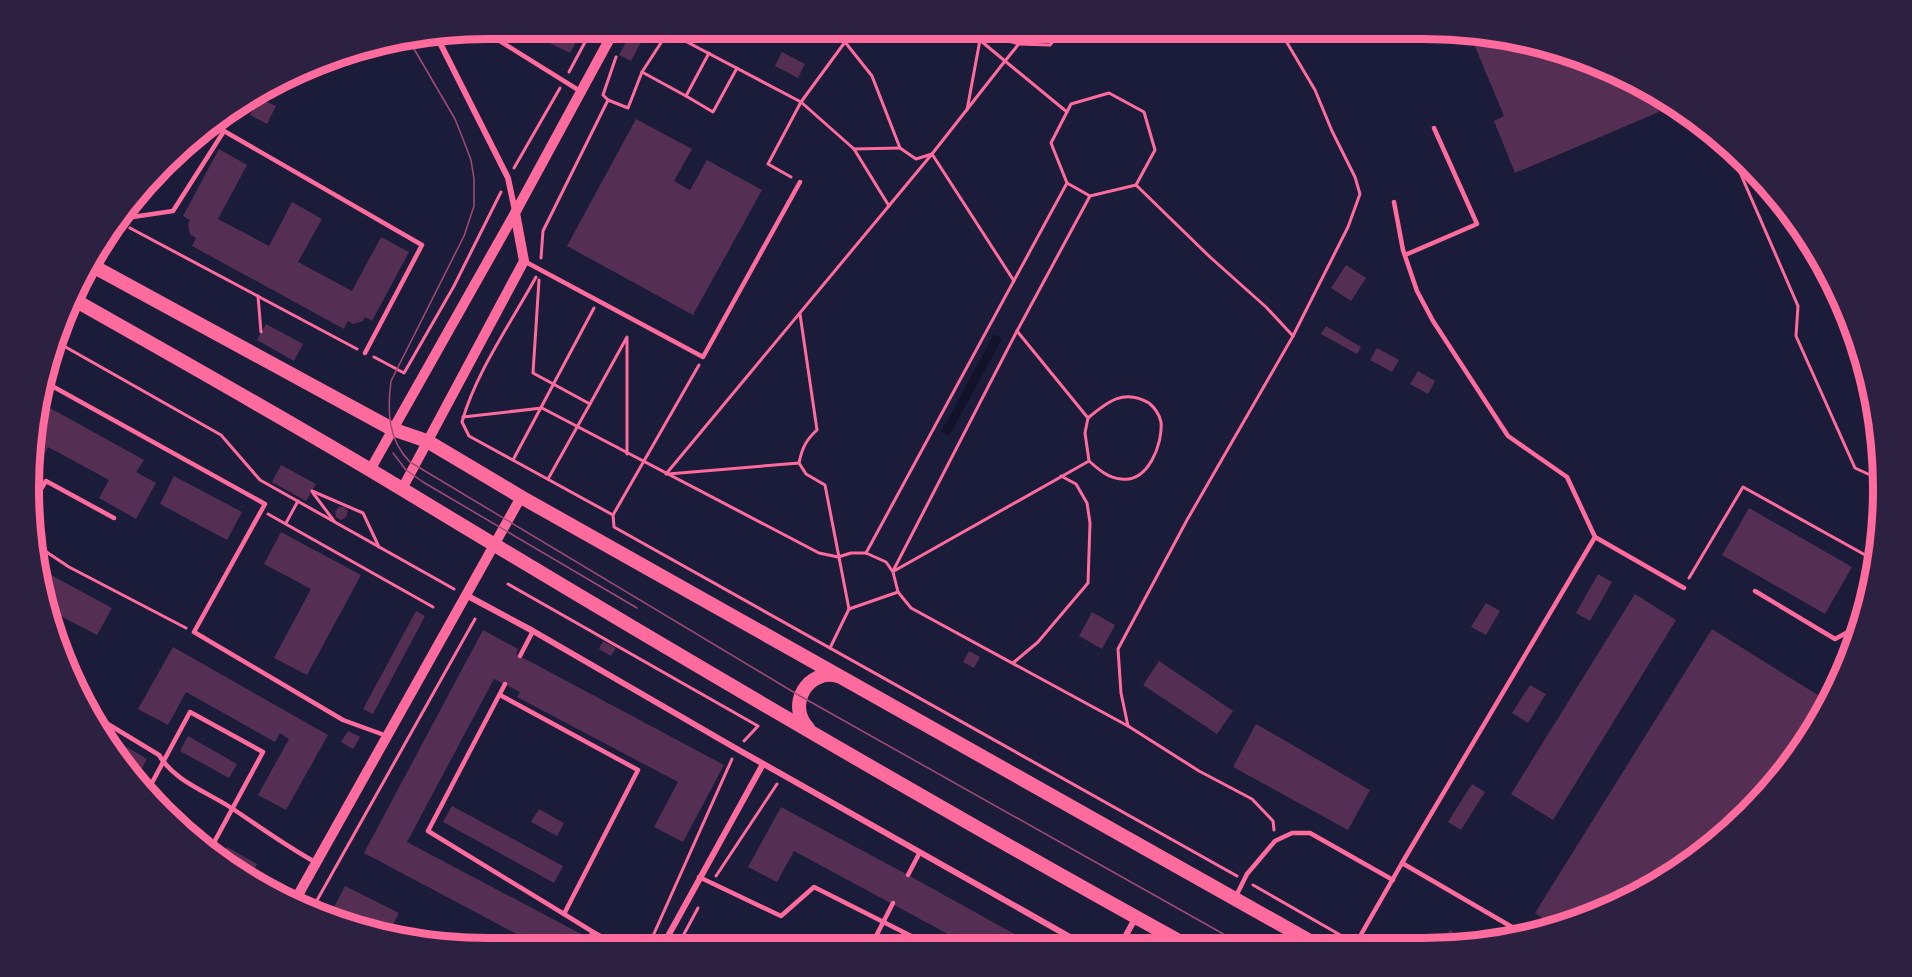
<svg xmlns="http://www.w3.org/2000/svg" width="1912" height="977" viewBox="0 0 1912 977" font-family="Ubuntu,sans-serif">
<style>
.water{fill:#12122b}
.building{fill:#542f53}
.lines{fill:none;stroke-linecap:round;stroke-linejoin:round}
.path{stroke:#ff6b9d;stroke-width:3}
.service{stroke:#ff6b9d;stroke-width:4.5}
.minor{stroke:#ff6b9d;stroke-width:6}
.tertiary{stroke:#ff6b9d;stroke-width:10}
.primary{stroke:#ff6b9d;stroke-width:14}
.tram{stroke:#a44b75;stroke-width:1.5}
.rim{fill:none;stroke:#ff6b9d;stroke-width:8}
</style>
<rect width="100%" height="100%" fill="#1b1b3a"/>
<path class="water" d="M994,334L1002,339L949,436L941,432Z"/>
<g class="building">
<path d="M521,29H583L570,53Z"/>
<path d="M633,30L644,36L631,61L619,55Z"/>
<path d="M1469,32L1542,44L1627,76L1649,90L1659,112L1515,173L1494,121L1504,116Z"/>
<path d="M782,52L805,64L798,78L775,66Z"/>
<path d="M259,98L276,106L267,124L250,115Z"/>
<path d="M636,119L692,149L674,181L690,190L707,160L762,190L693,315L567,246Z"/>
<path d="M219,149L247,165L218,219L269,246L292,202L322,219L298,262L352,291L381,237L409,252L372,321L365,317L363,321L353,324L348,321L344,329L192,246L196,238L190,234L188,225L190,220L183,216Z"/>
<path d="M1346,265L1366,278L1351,301L1331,288Z"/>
<path d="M266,324L303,344L294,361L257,340Z"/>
<path d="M1326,326L1361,347L1357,354L1321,334Z"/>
<path d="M1377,348L1399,360L1392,372L1370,360Z"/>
<path d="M1418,371L1435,381L1428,394L1410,384Z"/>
<path d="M50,408L144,460L136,472L156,483L136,519L99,498L109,480L48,447L35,470L36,432Z"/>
<path d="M281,465L316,484L306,501L272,482Z"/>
<path d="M174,476L242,512L227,540L160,504Z"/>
<path d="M339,507H344L348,511L346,517L341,520L336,517L335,511Z"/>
<path d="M1749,508L1852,567L1825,614L1722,555Z"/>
<path d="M281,532L361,575L307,675L274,658L311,589L264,564Z"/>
<path d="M38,568L112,608L97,635L51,611Z"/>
<path d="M1598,574L1612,582L1590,621L1576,613Z"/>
<path d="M1635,594L1676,620L1553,820L1511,794Z"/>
<path d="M1486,603L1500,611L1486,635L1471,627Z"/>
<path d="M416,611L425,616L373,714L363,709Z"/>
<path d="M1092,612L1115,625L1102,649L1079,636Z"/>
<path d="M1712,629L1829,702L1770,792L1703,854L1599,914L1554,926L1535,913Z"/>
<path d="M483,630L518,649L516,654L724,765L683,842L654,827L678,782L517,697L520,692L494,679L407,842L583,935L577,947H541L364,853Z"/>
<path d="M603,641L616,648L611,656L599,649Z"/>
<path d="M173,647L328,735L286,810L258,795L289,739L280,733L275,742L186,692L168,725L138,709Z"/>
<path d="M969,651L980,657L974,668L963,662Z"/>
<path d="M1159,661L1233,711L1217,734L1143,685Z"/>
<path d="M1530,685L1546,694L1528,723L1512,713Z"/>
<path d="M1256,724L1370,790L1348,830L1233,767Z"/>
<path d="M348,731L360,737L353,749L341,742Z"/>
<path d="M188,736L237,764L229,778L180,751Z"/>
<path d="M120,743L147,759L137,777L117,749Z"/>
<path d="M1472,784L1485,792L1461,830L1448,822Z"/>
<path d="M452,806L563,866L554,883L443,822Z"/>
<path d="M781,807L908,875L1036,946H970L794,851L777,882L748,867Z"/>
<path d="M539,809L564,823L557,836L531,822Z"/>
<path d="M227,847L257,864L251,876L222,856Z"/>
<path d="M345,886L399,913L387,936L370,933L330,915Z"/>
<path d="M1450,930L1473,945H1441Z"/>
<path d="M716,938L732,947H712Z"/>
</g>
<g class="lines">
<g class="path">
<path d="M824,29L845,42L872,76L900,148L916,159L932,154L1014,281"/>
<path d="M846,29L845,42L801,102L854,149L900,148"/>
<path d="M972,29L980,35L994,37L1019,44L1050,45L1063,29"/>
<path d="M1031,29L1005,61L1067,112"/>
<path d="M1283,29L1286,41L1315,90L1332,131L1355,177L1360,194L1348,227L1293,336"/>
<path d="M616,57L603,95L608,100L628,108L642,72L668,32L801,102L768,164L791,177"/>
<path d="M569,72L592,29"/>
<path d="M642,72L686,96L709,53"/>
<path d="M1109,93L1144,112L1155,150L1136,185L1090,196L1067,183L1051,143L1071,104Z"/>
<path d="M686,96L713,112L737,68"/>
<path d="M967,110L982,29"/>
<path d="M1729,147L1798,306L1796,336L1855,468L1881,480"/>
<path d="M854,149L889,206"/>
<path d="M514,168L560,88"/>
<path d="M130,228L357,349"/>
<path d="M541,258L543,231L608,100"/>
<path d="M536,277C512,321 475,374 462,422L469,436L613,515"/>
<path d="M539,280L533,373L590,404L548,479"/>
<path d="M258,296L261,332"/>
<path d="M1017,331L1088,418L1085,433L1089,461C1098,469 1108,478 1121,479C1148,483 1163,444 1161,422C1160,415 1154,407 1149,403C1124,388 1107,402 1088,418"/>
<path d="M55,341L221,435L260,480L454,589"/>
<path d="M374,357L404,373L454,286L501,192"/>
<path d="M699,365L613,515L614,527L1237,876"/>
<path d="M590,404L627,337V454"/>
<path d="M463,417L542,408L819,553L838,557L851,553H866L886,562L893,572L898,592L911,608L1128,726L1199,771L1252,799L1273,821L1274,830"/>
<path d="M513,460L594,308"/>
<path d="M799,463C802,448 806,440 817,430L800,314"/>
<path d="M666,474L932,154L1005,61L981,41L955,29"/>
<path d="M668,474L799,463L806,474L825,485L849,609L830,648"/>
<path d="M312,491L363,513L379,547"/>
<path d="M313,493L334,521"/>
<path d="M268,514L433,607"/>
<path d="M286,523L298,501"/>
<path d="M33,543L69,567L186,628"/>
<path d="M866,553L1067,183"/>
<path d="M893,571L1017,331L1090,196"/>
<path d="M894,571L1089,461"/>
<path d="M1689,578L1743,487L1876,561"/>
<path d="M508,584L758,726L744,741"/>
<path d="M849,609L898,592"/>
<path d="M1013,663L1038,642L1088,583L1090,523L1087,503L1076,484L1061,476"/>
<path d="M1128,726L1121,693L1118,649L1187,520L1293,336L1266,307L1210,257L1136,185"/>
<path d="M716,876L777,784"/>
<path d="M1253,885L1349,940"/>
<path d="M311,911L475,619"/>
<path d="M648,947L732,759"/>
<path d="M677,947L698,908"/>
</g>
<g class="service">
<path d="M482,30L580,91"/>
<path d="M1394,202L1403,250L1417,291L1433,321L1508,436L1567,477L1595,537"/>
<path d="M119,219L173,211L224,131L422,245L365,353"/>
<path d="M102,240L106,233"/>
<path d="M1405,255L1477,224L1434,128"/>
<path d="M524,261L703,357L800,182"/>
<path d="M43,381L265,504L194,632L343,720L387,736"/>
<path d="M34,500L46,481L114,518"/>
<path d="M1755,591L1835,639L1861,625"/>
<path d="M520,656L533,631"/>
<path d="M505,684L428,831L564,914"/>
<path d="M500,695L638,770L564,914L593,932L584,947"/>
<path d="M93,715L159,755C175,782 208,792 233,809C260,827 286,846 315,862"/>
<path d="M147,792L190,712L263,752L211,848"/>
<path d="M908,875L920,852"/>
<path d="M699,877L781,916L814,887L931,946"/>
<path d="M1236,896L1247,874L1275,841L1292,833H1310L1393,880"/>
<path d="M593,932L621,947"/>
<path d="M1524,934L1402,863L1595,537L1684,588"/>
<path d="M1355,945L1402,863"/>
<path d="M871,946L893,903"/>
<path d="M1056,946L1063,933"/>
</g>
<g class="minor">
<path d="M437,37L508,178L515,211"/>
<path d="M466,595L533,631L737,749L1086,946"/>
<path d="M1120,946L1136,917"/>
<path d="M662,947L763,764"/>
</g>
<g class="tertiary">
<path d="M370,470L515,213L615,29"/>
<path d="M402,489L524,261L515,213"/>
<path d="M293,904L521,497"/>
</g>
<g class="primary">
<path d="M89,264L392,429L427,441L521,497L1317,945"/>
<path d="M71,298C182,361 293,423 402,489C661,646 922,799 1186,945"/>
<path d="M808,728C786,705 808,668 838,676"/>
</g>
<g class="tram">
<path d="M410,42L455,119L463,139L471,160L474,179V206L464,236L391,381C387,411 388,440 410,462L800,696L1243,945"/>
<path d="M393,453L406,470L423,482L637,608"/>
</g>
</g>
<path d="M0 0H1912V977H0ZM488 39H1424A449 449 0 0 1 1873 488V489A449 449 0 0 1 1424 938H488A449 449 0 0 1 39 489V488A449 449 0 0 1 488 39Z" fill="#2d2142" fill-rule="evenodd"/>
<path class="rim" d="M488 39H1424A449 449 0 0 1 1873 488V489A449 449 0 0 1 1424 938H488A449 449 0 0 1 39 489V488A449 449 0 0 1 488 39Z"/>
</svg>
